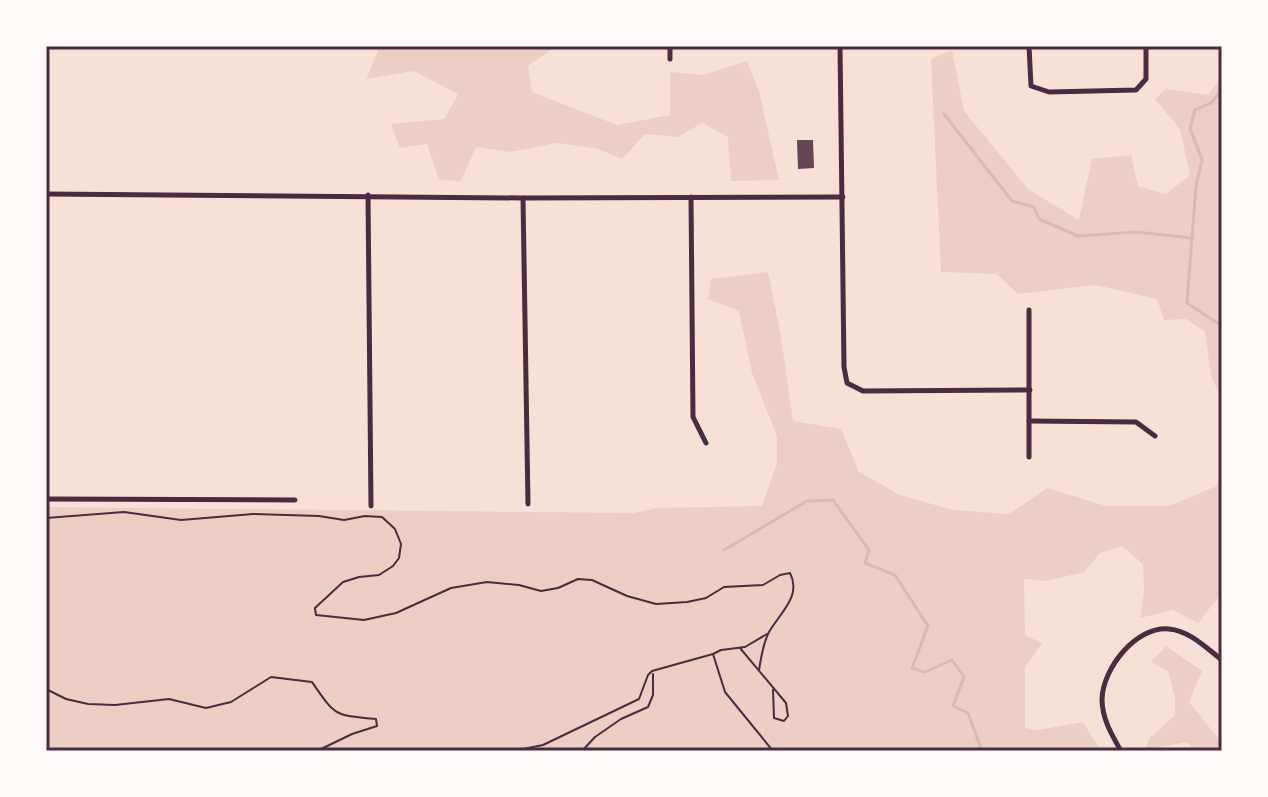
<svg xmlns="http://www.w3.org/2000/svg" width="1268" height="797" viewBox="0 0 1268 797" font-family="'Work Sans',sans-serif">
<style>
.green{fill:#ebcfc5}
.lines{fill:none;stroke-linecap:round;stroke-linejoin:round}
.stream{stroke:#dcb8b0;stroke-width:3}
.building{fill:#644757}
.path{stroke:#4a2c40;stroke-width:2}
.minor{stroke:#4a2c40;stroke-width:5}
.neatline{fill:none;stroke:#4a2c40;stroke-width:3}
</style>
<rect width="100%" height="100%" fill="#f7e1d7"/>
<g class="green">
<path d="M380,46H556L528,66L532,92L617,125L670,115V72L703,75L747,61L759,91L779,180L731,181L728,137L702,123L678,137L645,134L622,159L598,149L557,143L510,152L476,147L461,181L439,180L427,144L400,148L391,124L444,119L458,94L414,71L366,79Z"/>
<path d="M952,50L964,111L1028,189L1079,220L1092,159L1131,155L1138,186L1166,194L1190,175L1180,129L1155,99L1166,89L1208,95L1222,76V400L1211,376L1205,332L1186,319L1164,320L1157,299L1096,285L1018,294L997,274L941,272L931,59Z"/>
<path d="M768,272L781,337L793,421L841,429L859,472L900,495L953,510L1009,514L1047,488L1106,506H1169L1217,486L1222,459V593L1198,623L1173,610L1140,618L1144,591L1143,564L1122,546L1100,553L1084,572L1046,581L1024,579L1025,635L1042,643L1025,667V728L1038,730L1083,722L1099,748L1087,751H46V507L634,513L657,508L762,506L777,463V436L752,373L739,311L708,299L711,279Z"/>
<path d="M1166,646L1202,671L1189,702L1222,743V751H1196L1186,742L1145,750L1150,738L1175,715V698L1168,671L1151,662Z"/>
</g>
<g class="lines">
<g class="stream">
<path d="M1222,90L1211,103L1195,110L1190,128L1202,160L1196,186L1187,303L1222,326"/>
<path d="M944,114L1012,201L1034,207L1039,219L1078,236L1136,232L1192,238"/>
<path d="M724,550L807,501L833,500L869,550L865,563L895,575L928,626L912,668L925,672L952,660L964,677L953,706L968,713L982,751"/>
</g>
</g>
<path class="building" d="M797,140H813L814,168L798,169Z"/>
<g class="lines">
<g class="path">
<path d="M46,518L124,512L181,520L253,514L319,516L344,520L365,516L382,517L395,529L401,544L399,558L393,566L379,575L359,577L343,582L315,608L316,615L364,620L396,613L451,588L487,582L519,585L541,591L558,588L578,579L592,580L627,596L656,604L687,602L706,598L724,587L763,585L780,575L790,573C802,596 780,613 769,632C763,643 761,658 759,670"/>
<path d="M767,634L745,647L721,650L713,654L725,692L773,751"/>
<path d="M740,648L786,703L788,716L784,721L774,718L773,690"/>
<path d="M46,689L66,699L88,704L115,705L169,699L206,708L231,702L271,677L312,682C336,717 334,715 376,719L377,726L352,734L317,751"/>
<path d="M513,751L543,745L639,699L648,675L652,671L713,654"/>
<path d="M582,751L595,737L621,719L648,707L653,695V674"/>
</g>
<g class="minor">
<path d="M670,46V59"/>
<path d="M840,46L844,367L847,383L863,391L1030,390"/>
<path d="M1029,46L1031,86L1049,92L1136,90L1146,79V46"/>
<path d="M46,194L523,198L843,197"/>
<path d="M368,195L371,506"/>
<path d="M691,197L693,417L706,443"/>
<path d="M523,198L528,504"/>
<path d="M1029,310V457"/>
<path d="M1029,421L1136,422L1155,436"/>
<path d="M46,499L295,500"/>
<path d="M1121,751C1112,735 1102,719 1102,699C1103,668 1136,626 1169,629C1190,631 1206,648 1222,660"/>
</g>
</g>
<rect width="1268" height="797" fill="none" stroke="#fffaf5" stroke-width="96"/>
<rect x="48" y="48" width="1172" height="701" class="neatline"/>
</svg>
